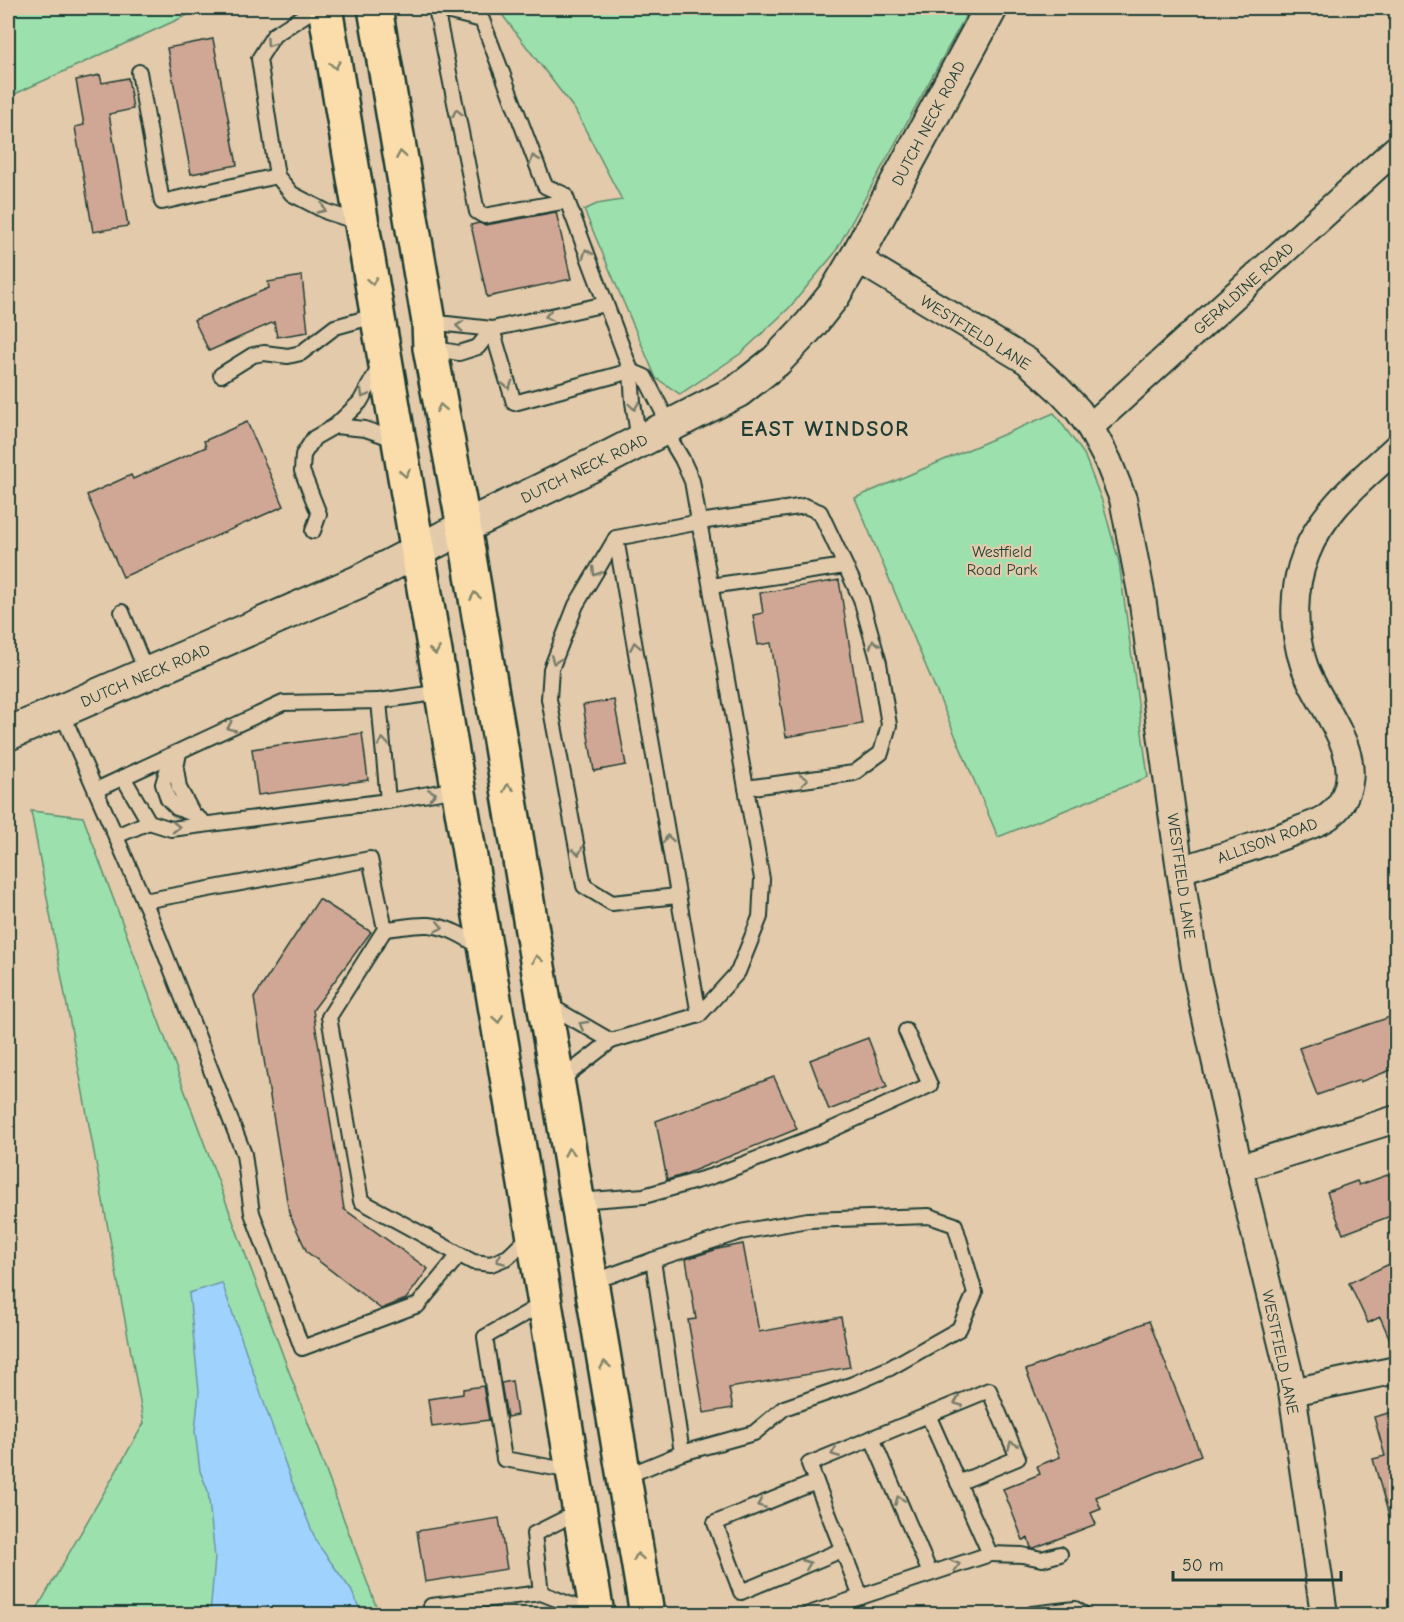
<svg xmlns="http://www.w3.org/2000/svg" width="1404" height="1622" viewBox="0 0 1404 1622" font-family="'Comic Neue',sans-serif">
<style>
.green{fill:#9ce0ad;stroke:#5e8e70;stroke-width:1.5}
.water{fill:#9fd2fd;stroke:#6c96ad;stroke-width:1.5}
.building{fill:#d0a794;stroke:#1f3d34;stroke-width:1.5}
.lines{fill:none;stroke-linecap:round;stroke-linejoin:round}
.service-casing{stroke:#1f3d34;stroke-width:18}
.minor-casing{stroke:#1f3d34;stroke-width:30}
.tertiary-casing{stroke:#1f3d34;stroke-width:36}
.trunk-casing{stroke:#1f3d34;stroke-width:38}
.service{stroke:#e2caab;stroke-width:14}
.minor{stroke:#e2caab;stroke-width:26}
.tertiary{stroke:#e2caab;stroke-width:32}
.trunk{stroke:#faddab;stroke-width:33}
.oneway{stroke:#777c6a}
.oneway2{stroke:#82856a}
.labels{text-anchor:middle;stroke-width:4.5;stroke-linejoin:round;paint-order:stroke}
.street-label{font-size:16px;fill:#1f3d34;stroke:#e2caab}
.park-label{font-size:16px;fill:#25453a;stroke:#e2caab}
.district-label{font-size:22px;font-weight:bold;letter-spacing:1.5px;fill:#1f3d34;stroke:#e2caab}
</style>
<rect width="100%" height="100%" fill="#e2caab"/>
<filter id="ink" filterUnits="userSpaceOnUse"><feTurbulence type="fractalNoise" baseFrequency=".0167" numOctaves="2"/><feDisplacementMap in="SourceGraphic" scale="12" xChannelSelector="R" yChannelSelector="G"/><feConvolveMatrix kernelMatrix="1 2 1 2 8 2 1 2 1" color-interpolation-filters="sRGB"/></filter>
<g filter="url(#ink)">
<g class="green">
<path d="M8,8H203L8,97Z"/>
<path d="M497,8H970L834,254L789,308L740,354L680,394L656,378L584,210L597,204L622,200L575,110Z"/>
<path d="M1054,413L1084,454L1102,501L1119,562L1148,777L998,837L855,498Z"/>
<path d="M31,811L83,817L379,1614H34L144,1423Z"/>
</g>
<path class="water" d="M222,1283L290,1477L317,1543L351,1590L362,1614H210L215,1558L208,1491L200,1471L195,1431L199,1391L189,1293Z"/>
<g class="building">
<path d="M213,39L237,165L191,174L167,48Z"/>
<path d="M100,75L102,83L128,78L133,109L109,114L128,226L93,232L75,127L84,125L76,80Z"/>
<path d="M556,212L571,279L487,297L471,225L479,223L486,225Z"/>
<path d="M302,276L308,332L277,337L274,322L209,351L194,320L269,288L268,282Z"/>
<path d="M247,422L284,506L123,577L87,495L131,475L133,479L206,447L204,441Z"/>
<path d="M839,580L862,724L786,737L771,643L758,645L753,615L763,613L760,593Z"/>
<path d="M614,700L626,765L594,771L583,705Z"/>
<path d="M362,733L368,780L258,795L252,749Z"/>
<path d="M319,899L371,932L313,1010L344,1209L428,1269L406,1299L381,1309L307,1252L289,1213L254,998Z"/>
<path d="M1396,1015V1068L1360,1082V1080L1317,1095L1299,1048Z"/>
<path d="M868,1038L887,1087L829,1110L810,1060Z"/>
<path d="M774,1077L797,1129L683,1175L667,1180L656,1121Z"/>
<path d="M1396,1172V1214L1343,1234L1327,1192L1357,1181L1359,1185Z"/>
<path d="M743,1244L759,1332L841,1317L850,1367L729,1388L733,1408L704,1413L688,1320L696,1319L686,1259L718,1249Z"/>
<path d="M1396,1261V1353L1380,1317L1368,1323L1349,1283Z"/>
<path d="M1149,1321L1201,1455L1096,1497L1101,1509L1091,1513L1096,1524L1034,1548H1031L1028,1538L1023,1540L1003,1489L1040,1474L1037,1466L1060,1457L1026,1370Z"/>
<path d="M512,1381L517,1415L507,1417L501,1383Z"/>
<path d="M483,1386L489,1420L432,1427L428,1399L463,1394V1389Z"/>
<path d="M1396,1411V1522L1391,1523L1373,1459L1385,1456L1374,1417Z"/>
<path d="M499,1518L507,1569L425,1582L417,1531Z"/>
</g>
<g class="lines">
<defs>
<g id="service">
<path d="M316,8L274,35L259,59L277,176L292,194L327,212L361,223"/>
<path d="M434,8L482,20L545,186L565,195L631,371L633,402L639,441"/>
<path d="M436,8L477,212L484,216L567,201"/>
<path d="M139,72L162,202L277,176"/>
<path d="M429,322L492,329L606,304"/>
<path d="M492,329L514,403L631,371L645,377L670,426"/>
<path d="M430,348L459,353L478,347L492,329"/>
<path d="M221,375L253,355L264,353L288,356L301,353L335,327L378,315"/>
<path d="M335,426L365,429L397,440"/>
<path d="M313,531L319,514L302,471L303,455L314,438L335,426L360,402L380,366"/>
<path d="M616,538L699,1015"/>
<path d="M711,586L845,566"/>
<path d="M122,612L147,674"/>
<path d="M379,701L442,692"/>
<path d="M61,711L148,910L244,1154L252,1213L302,1348L418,1305L459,1255"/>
<path d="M178,753L169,764L163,784L168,799L177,808L193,814L206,824"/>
<path d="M179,753L176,768L179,788L193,814"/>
<path d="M123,777L149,822L171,829L388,801L458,789"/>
<path d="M96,790L283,703L379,701L388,801"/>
<path d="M116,836L149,822"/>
<path d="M677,896L612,903L584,886L549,699L551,669L576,605L616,538L700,522L805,506L820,512L861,599L879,663L889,725L881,753L854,773L746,788"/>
<path d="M144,901L370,859L385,929L329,1017L361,1201L473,1262L491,1264L508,1257L532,1234"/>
<path d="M385,929C399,928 415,924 429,925C449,927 465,937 482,948"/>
<path d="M547,1004L611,1041L559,1081"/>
<path d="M611,1041L699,1015L738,972L760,917L762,879L692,481L682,459L664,429"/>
<path d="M577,1201L644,1196L713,1176L824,1133L930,1085L906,1031"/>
<path d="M653,1260L682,1453"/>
<path d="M592,1282L653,1260L740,1232L808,1220L929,1216L955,1225L975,1293L959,1329L890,1368L853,1384L784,1408L754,1433L682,1453L624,1477"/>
<path d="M544,1303L485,1337L504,1459L572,1471"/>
<path d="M872,1438L930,1573"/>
<path d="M816,1482L715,1523L741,1592L842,1550"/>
<path d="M990,1554L1022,1555L1042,1559L1060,1554"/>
<path d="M541,1593L534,1534L580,1511"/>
<path d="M861,1597L809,1464L989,1390L1018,1458L958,1483"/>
<path d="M431,1606L541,1593L594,1614"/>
<path d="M809,1614L990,1554L928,1415"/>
<path d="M1032,1614L1075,1609L1083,1614"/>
</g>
<g id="minor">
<path d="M856,258L1027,361L1058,389L1078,410L1090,427L1108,461L1123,499L1142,597L1180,870L1196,973L1239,1168L1290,1377L1324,1614"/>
<path d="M1090,427L1396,149"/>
<path d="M1180,870C1219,858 1258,846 1296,831C1307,826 1320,823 1329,816C1336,811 1342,803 1345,795C1365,751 1317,705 1304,665C1292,630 1292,588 1306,554C1323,509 1362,480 1396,448"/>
<path d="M1239,1168L1396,1119"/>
<path d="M1292,1392L1396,1370"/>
</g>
<path id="tertiary" d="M8,734L358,582L464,527L603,460L738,391L776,361L811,324L834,295L856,258L991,8"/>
<g id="trunk">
<path d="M325,8L486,951L597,1614"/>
<path d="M375,8L429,322L430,348L464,527L647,1614"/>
</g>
</defs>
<use href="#service" class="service-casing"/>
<use href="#minor" class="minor-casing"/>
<use href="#tertiary" class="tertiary-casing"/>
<use href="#trunk" class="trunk-casing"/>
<use href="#service" class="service"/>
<use href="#minor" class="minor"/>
<use href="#tertiary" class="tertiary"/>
<use href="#trunk" class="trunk"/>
</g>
<defs><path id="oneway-chevron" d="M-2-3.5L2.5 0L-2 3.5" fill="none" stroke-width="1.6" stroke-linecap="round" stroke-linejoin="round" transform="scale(1.5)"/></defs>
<g class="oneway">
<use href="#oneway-chevron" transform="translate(270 43) rotate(125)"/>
<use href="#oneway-chevron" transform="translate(457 113) rotate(-101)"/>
<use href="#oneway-chevron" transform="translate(534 159) rotate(-111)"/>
<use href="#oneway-chevron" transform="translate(322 209) rotate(25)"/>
<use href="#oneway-chevron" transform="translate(587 253) rotate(-111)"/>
<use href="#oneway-chevron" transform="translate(549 316) rotate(168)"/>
<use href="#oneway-chevron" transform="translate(460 326) rotate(-174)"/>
<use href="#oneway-chevron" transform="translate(508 385) rotate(74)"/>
<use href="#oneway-chevron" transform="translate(364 394) rotate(121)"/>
<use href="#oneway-chevron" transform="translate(634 406) rotate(82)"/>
<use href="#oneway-chevron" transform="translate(596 572) rotate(121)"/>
<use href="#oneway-chevron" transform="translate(874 644) rotate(-105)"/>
<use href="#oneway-chevron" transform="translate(635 646) rotate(-100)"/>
<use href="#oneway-chevron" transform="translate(555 660) rotate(111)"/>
<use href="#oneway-chevron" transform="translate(231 727) rotate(155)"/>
<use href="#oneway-chevron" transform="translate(383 742) rotate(-95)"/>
<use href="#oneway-chevron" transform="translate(804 780) rotate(-8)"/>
<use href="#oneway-chevron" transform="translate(432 794) rotate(-9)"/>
<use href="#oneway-chevron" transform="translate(176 827)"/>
<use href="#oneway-chevron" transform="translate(668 839) rotate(-100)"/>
<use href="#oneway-chevron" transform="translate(578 851) rotate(79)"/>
<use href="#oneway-chevron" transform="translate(439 927) rotate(12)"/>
<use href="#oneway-chevron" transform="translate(583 1025) rotate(-150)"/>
<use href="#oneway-chevron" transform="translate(500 1260) rotate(157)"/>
<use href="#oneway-chevron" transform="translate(958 1402) rotate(158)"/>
<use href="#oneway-chevron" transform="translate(1012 1445) rotate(-113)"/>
<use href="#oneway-chevron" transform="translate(835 1453) rotate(158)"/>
<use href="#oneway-chevron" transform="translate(899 1500) rotate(-113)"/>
<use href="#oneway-chevron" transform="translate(761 1504) rotate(158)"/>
<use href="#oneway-chevron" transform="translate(807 1564) rotate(-22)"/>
<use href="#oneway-chevron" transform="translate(956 1565) rotate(-18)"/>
</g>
<g class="oneway2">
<use href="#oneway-chevron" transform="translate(335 65) rotate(80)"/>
<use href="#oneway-chevron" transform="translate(401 155) rotate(-100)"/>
<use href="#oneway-chevron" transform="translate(372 281) rotate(80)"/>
<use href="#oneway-chevron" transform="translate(441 408) rotate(-101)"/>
<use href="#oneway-chevron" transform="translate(405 473) rotate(80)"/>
<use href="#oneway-chevron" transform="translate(475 596) rotate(-100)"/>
<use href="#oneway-chevron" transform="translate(435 651) rotate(80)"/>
<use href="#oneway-chevron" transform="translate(508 788) rotate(-100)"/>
<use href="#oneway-chevron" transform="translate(537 959) rotate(-100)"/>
<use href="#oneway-chevron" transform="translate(498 1019) rotate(80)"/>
<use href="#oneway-chevron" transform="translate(569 1152) rotate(-100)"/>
<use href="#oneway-chevron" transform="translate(605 1365) rotate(-100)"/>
<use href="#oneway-chevron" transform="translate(638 1557) rotate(-100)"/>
</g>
</g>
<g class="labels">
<g class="street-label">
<text transform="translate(928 123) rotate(-62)" y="6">DUTCH NECK ROAD</text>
<text transform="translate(1243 288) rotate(-42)" y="6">GERALDINE ROAD</text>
<text transform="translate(976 332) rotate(32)" y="6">WESTFIELD LANE</text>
<text transform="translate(584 468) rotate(-26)" y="6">DUTCH NECK ROAD</text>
<text transform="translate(145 675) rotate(-23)" y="6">DUTCH NECK ROAD</text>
<text transform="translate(1267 840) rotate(-20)" y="6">ALLISON ROAD</text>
<text transform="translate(1182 876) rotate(82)" y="6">WESTFIELD LANE</text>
<text transform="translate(1281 1352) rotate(78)" y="6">WESTFIELD LANE</text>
</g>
<g class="park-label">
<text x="1002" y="557">Westfield<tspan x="1002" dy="18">Road Park</tspan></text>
</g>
<g class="district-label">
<text x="825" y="436">EAST WINDSOR</text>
</g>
</g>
<rect width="1404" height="1622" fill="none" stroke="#e2caab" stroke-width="30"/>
<rect x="15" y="15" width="1374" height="1592" fill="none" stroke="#1f3d34" stroke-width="2" filter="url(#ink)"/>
<path d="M1173 1571v9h168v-9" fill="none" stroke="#1f3d34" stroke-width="3"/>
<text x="1182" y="1571" font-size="18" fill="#1f3d34" stroke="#e2caab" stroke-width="4.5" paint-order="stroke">50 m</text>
</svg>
